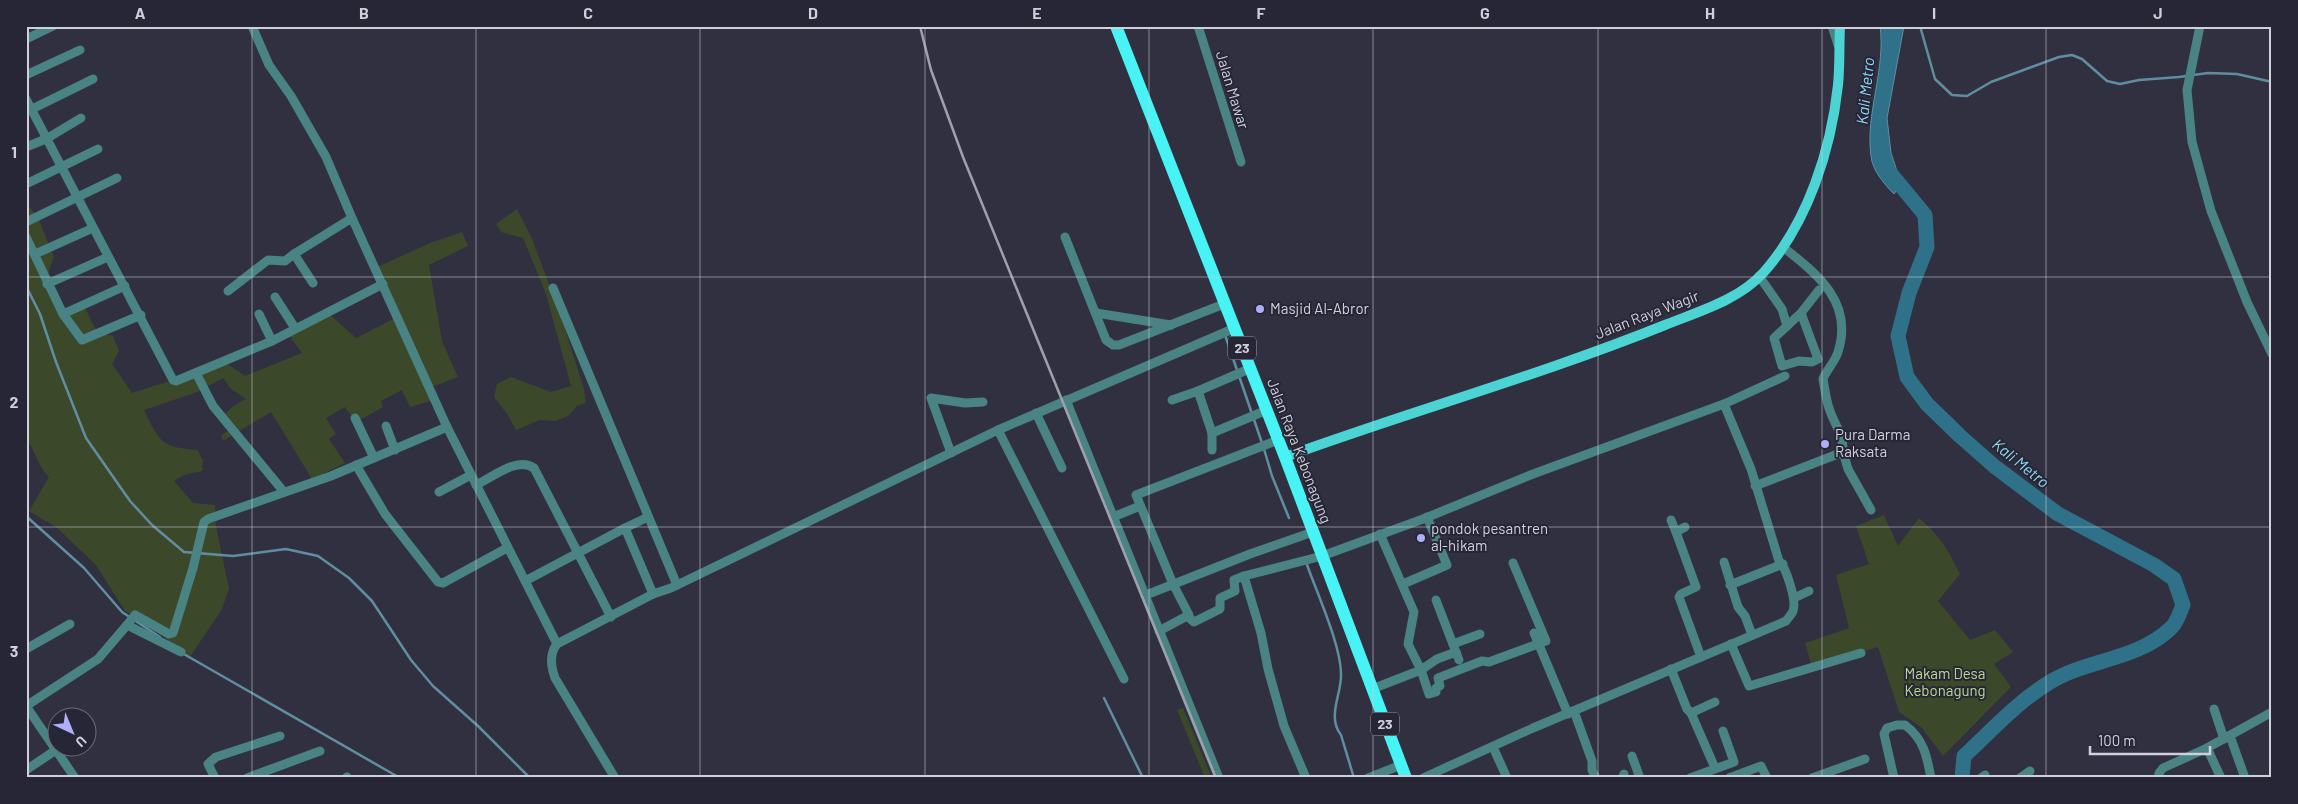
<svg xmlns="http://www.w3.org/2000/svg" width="2298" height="804" viewBox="0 0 2298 804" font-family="Barlow,sans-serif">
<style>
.green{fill:#3c482a}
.water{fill:#2e7188;stroke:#5f8ea1}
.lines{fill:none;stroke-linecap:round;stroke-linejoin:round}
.stream{stroke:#5f8ea1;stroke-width:2.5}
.river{stroke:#2e7188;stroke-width:15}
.minor{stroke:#498383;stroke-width:9}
.major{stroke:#4cd4d4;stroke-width:10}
.highway{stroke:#47f3f4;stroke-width:12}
.rail{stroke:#a0a0ad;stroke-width:2.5}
.grid{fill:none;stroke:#d0d0db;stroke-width:1;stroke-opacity:0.55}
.poi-dot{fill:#aeaefb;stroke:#262636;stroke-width:2}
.labels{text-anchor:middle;stroke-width:4;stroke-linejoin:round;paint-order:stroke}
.shield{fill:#262636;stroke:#9d9daa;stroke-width:1}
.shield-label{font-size:14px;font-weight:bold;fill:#d0d0db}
.street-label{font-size:15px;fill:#d0d0db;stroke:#262636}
.poi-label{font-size:15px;fill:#d0d0db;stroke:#262636;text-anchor:start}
.park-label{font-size:15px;fill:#bbda8d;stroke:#262636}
.water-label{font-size:16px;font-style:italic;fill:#8edaf6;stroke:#262636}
.neatline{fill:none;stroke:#d0d0db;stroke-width:2}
.grid-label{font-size:16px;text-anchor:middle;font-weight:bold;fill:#d0d0db}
</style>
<rect width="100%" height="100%" fill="#303040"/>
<g class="green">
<path d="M26,202L39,220L54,257C43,280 50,290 63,309L85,308L97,332L113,336L119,351L112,364L132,393L226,363L245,376L302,353L286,331L327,312L356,338L397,317L373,269L430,243L462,232L468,246L429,265L442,341L458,377L429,388L434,400L410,407L402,390L381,401L383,407L356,422L345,407L326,418L336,434L329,439L345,463L312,479L271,412L223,441L221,435L232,429L223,416L232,407L246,399L230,388L223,378L197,392L144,410C160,443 161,447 198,450L203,461L202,471L184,475L174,481L193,503L215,505L216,526L229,589L221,611L189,658L147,623L125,611L96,565L56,527L29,511L49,477C37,465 36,452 26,438Z"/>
<path d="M517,209L532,239L560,313L584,389L586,403L577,406L568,416L555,421L540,420L516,430L508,415L494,397L497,384L511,377L551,392L571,386L546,294L523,238L501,232L496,224Z"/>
<path d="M1884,515L1898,546L1919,518C1941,537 1947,548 1960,574L1938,601L1970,640L1995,630L2013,652L1994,664L2011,687L1943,756L1921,727L1899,712L1878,647L1812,667L1805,643L1849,628L1836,575L1869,564L1856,526Z"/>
<path d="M1183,708L1212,778H1205L1177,710Z"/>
</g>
<path class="water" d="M1880,26H1904L1887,118L1891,153L1901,183L1894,194C1885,185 1872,170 1871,156C1865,115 1886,69 1880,26Z"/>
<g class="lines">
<g class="stream">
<path d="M1920,26L1935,79L1952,95L1967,96L1991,82L2059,57L2072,55L2082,59L2107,81L2120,84L2139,80L2179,77L2208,73L2237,74L2272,82"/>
<path d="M26,286L40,314L56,362L86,438L130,501L152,525L184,552L233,556L286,549L318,556L349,578L372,601L411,660L433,686L478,726L530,778"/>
<path d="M1225,335L1262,443"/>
<path d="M1264,449L1272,476L1289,518"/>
<path d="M26,516L84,568L122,612L160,637"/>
<path d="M1306,562C1316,591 1342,647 1341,676C1341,695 1327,717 1341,735L1354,778"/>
<path d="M182,653L400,778"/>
<path d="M1104,698L1143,778"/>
</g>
<path class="river" d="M1887,169L1925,215L1927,247L1909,293L1898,336L1907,377L1927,404L1960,436L1994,466L2058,514L2154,565L2174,579L2183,605C2180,612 2177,623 2171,628C2138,660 2088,659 2050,682C2017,702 1992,730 1964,756L1962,778"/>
<g class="minor">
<path d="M252,26L269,65L291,96L326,157L352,218L447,427L557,644"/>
<path d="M1198,26L1241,162"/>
<path d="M1832,26L1838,45"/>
<path d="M2200,26L2187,90L2192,142L2211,211L2247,302L2272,354"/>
<path d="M26,39L53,26"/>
<path d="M26,75L80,50"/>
<path d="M26,99L173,380L176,381L272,341L383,284"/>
<path d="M26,112L93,79"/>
<path d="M26,147L46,139L81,118"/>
<path d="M26,184L98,149"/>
<path d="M26,222L117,178"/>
<path d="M26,237L63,314L82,340L141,315"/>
<path d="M1065,237L1106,340L1113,345H1119L1224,304"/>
<path d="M35,254L93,228"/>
<path d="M1759,276L1782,309L1787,326"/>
<path d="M313,283L294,254L352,218"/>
<path d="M47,284L108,257"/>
<path d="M553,288L677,585"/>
<path d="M228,291L268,260L285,261L294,254"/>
<path d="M275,297L295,328"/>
<path d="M1096,313L1171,325"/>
<path d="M1801,313L1774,338L1782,366L1799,361L1812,362L1818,359L1801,313L1819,290"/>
<path d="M63,314L125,286"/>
<path d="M259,314L272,341"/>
<path d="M1249,369L1198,391L1212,433L1267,410"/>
<path d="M196,373L213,406L284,492"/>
<path d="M1066,400L1219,778"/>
<path d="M1172,400L1198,391"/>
<path d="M1036,413L1062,468"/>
<path d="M355,418L374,458"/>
<path d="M386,426L395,450"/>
<path d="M998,430L1124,679"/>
<path d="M1212,433V450"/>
<path d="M1843,452L1848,469L1871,510"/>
<path d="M951,453L931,398L965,403L983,402"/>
<path d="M356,465L385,514L438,582L443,583L507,548"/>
<path d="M476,485C492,478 517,456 534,468L611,617"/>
<path d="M1755,486L1843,452C1844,436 1835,425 1830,411C1826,401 1825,389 1823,379C1827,369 1835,362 1838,352C1854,302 1817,274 1783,247"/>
<path d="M439,492L471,475"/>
<path d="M1113,517L1140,506"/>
<path d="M1671,520L1676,532"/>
<path d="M1685,527L1676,532L1696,587L1681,594L1679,597L1701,657"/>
<path d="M625,528L648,517"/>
<path d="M1724,562L1738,607L1745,616L1752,635"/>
<path d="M525,581L625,528L653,594"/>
<path d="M1403,584L1447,565L1427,517"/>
<path d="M1730,585L1783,564"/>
<path d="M1146,595L1250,554L1313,532"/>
<path d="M1794,598L1809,591"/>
<path d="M1436,600L1459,660"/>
<path d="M1189,615L1173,584L1136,495L1278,440"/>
<path d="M127,625L135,615L169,634L173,633L193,568L204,522L208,519L331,476L447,427"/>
<path d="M1159,631L1187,616L1194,622L1220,609V598L1235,591L1234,580L1244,576"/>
<path d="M1534,633L1568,714"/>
<path d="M1453,644L1480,634"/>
<path d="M1731,644L1749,686L1861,653"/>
<path d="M26,649L70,624"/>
<path d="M1456,652L1437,659L1421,670L1429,694L1436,692V688L1440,686L1438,678L1482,661L1489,662L1546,641L1513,563"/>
<path d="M1671,669L1687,709L1691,713L1715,768"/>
<path d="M1372,689L1421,670L1408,644L1414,612L1380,534"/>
<path d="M26,706L98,659L127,625L181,652"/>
<path d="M26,706L75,778"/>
<path d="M2214,709L2224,739"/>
<path d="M1574,711L1592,761V770L1596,778"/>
<path d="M1691,713L1715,702"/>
<path d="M2230,736L2245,778"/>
<path d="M1493,747L1507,778"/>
<path d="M2207,748L2221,778"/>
<path d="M1632,756L1640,778"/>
<path d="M26,770L56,750"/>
<path d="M215,778L208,764L216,757L280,736"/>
<path d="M247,778L320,751"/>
<path d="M346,778L347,777"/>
<path d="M615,778L555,678C551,667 549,654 557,644L653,594L671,588L998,430L1235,328"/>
<path d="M1306,778L1284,726L1268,669L1261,633L1244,576L1322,556L1423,519L1533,474L1724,404L1785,376"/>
<path d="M1368,778L1401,765"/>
<path d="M1423,778L1533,728L1786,621C1788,618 1792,614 1793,611C1797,601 1786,567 1779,561L1751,469L1724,404"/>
<path d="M1622,778L1624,774"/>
<path d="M1690,778L1734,762L1723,731"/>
<path d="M1729,778L1761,766L1767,778"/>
<path d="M1812,778L1865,759"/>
<path d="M1894,778L1884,734L1887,728L1897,725H1905C1924,739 1927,757 1931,778"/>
<path d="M1981,778L1985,775"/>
<path d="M2020,778L2030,771"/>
<path d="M2159,778V773L2163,768L2207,748L2272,712"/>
</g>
<path class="major" d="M1285,457C1411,411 1541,375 1665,325C1700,311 1739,300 1764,272C1808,222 1831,150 1838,85C1840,66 1839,46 1840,26"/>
<path class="highway" d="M1116,26L1285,457L1406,778"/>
<path class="rail" d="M920,26L931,70L963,157L1216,778"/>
</g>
<path class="grid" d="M252,26V778M476,26V778M700,26V778M925,26V778M1149,26V778M1373,26V778M1598,26V778M1822,26V778M2046,26V778M26,277H2272M26,527H2272"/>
<g class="poi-dot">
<circle cx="1260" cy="309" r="5"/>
<circle cx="1825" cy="444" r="5"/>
<circle cx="1421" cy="538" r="5"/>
</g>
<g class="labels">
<g class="shield">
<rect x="1228" y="336.5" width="28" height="23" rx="4"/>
<rect x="1371" y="712.5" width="28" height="23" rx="4"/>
</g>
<g class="shield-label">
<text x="1242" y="353">23</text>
<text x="1385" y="729">23</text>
</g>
<g class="street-label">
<text transform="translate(1232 90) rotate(73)" y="5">Jalan Mawar</text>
<text transform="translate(1647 315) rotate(-21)" y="5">Jalan Raya Wagir</text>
<text transform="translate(1299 451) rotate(69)" y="5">Jalan Raya Kebonagung</text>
</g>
<g class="poi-label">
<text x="1270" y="314">Masjid Al-Abror</text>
<text x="1835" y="440">Pura Darma<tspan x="1835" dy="17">Raksata</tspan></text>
<text x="1431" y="534">pondok pesantren<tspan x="1431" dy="17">al-hikam</tspan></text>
</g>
<g class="park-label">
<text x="1945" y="679">Makam Desa<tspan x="1945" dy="17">Kebonagung</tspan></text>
</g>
<g class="water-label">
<text transform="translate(1865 91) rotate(-84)" y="6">Kali Metro</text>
<text transform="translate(2021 463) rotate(39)" y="6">Kali Metro</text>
</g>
</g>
<rect width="2298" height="804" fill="none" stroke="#262636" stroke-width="55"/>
<g transform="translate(72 732) rotate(136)"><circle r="24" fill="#262636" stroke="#6a6a78"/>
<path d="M0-4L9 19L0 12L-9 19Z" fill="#aeaefb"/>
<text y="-8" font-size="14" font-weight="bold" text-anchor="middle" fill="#d0d0db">U</text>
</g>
<path d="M2090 746v8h120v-8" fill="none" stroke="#d0d0db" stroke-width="2.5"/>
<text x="2098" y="746" font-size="15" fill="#d0d0db" stroke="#262636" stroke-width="4" paint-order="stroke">100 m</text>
<rect x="28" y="28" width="2242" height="748" class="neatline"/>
<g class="grid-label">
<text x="140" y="19">A</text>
<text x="364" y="19">B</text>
<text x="588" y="19">C</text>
<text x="813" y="19">D</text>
<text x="1037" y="19">E</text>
<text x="1261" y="19">F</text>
<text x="1485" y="19">G</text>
<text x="1710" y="19">H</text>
<text x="1934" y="19">I</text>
<text x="2158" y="19">J</text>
<text x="14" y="158">1</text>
<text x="14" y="408">2</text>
<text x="14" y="657">3</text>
</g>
</svg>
